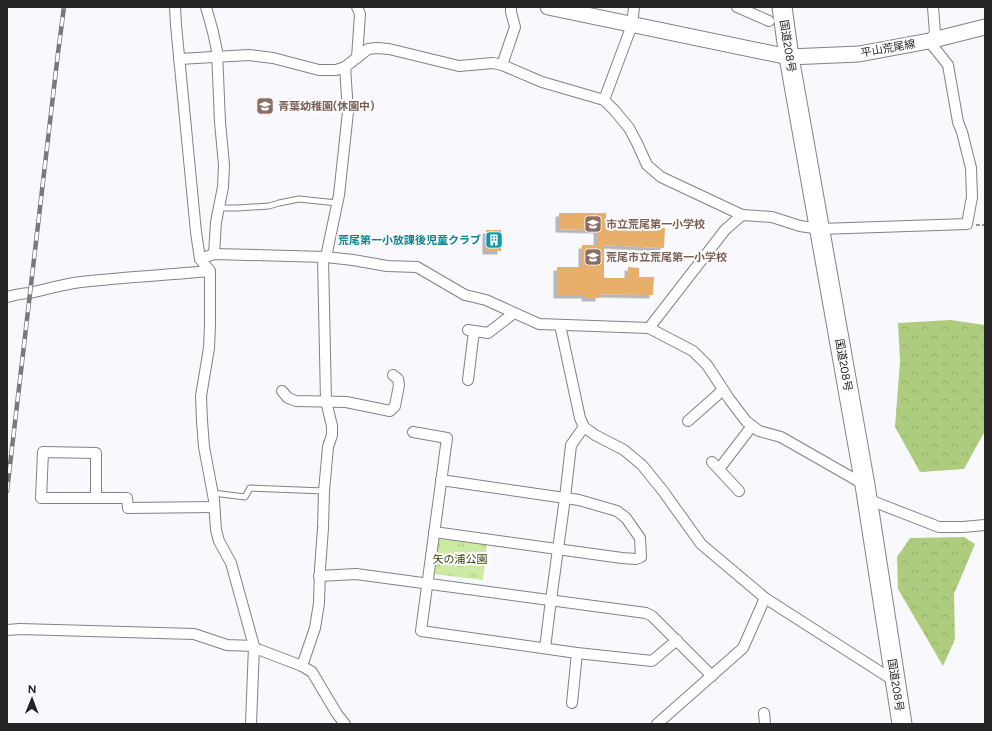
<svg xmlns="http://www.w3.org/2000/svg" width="992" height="731" viewBox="0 0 992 731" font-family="Figtree,'Noto Sans JP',sans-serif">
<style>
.grass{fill:url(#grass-tufts)}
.forest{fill:url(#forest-crowns)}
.building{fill:#e7af69;filter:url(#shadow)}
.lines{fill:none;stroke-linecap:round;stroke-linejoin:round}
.lane-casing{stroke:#818285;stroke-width:7}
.street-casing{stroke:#818285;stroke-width:12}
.secondary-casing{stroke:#818285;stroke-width:17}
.highway-casing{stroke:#818285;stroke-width:21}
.path{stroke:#949497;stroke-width:2;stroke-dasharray:4 2;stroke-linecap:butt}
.lane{stroke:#fff;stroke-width:5}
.street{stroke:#fff;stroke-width:10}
.secondary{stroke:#fff;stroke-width:15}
.highway{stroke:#fff;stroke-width:19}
.rail-casing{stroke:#79797b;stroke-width:4.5}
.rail{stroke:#fff;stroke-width:3;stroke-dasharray:9;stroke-linecap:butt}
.labels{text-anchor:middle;stroke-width:4;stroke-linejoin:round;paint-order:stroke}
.street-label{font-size:11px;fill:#242425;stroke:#fff}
.education-label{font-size:11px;font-weight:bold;fill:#785e54;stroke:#fff;text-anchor:start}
.culture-label{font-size:11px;font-weight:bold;fill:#0d838f;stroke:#fff;text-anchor:end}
.park-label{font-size:11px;fill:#304308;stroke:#fff}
</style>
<defs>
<pattern id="grass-tufts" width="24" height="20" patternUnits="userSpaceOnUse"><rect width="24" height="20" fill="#cdeaa1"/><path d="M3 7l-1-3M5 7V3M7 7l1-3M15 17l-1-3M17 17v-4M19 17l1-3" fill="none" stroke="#b0c98a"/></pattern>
<pattern id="forest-crowns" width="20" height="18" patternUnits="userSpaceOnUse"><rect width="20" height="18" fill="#adcc7d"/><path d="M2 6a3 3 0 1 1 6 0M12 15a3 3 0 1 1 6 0" fill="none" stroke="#95af6c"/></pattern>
<filter id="shadow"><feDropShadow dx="-3.5" dy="3.5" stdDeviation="0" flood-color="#0004"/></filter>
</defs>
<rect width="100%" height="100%" fill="#f9f9fd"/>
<path class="grass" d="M438,539L487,544L483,580L433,574Z"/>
<g class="forest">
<path d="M950,320L985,325V431L964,469L920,472L895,427L900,361L898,323Z"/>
<path d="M964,537L975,544L954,594L955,639L943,666L898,589L897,557L910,538Z"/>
</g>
<g class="building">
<path d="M559,213H606V228H627V217L638,218V227L665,228L664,248L604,245V278H628V267L639,268V277H654L653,295L599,294V298H585V295H557V267H582V245H597V230L559,229Z"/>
<rect x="486" y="230" width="15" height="21"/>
</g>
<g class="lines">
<defs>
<g id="lane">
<path d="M219,208H237L269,206L279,203L299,199L337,203"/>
<path d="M213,493L245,497L250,488L324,491"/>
</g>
<g id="street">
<path d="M175,7L176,25L196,232L200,259L210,271V325L209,348L201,396L202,421L204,447L214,500L216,530L219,541L231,563L254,646L251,724"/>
<path d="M206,7L213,32L217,51L220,122L224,165L223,187L216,222L214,254"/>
<path d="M357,7L360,14L357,58"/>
<path d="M737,7L769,21"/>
<path d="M179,59L249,55L273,58L319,70H336L345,67L368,49L377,48L389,49L459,66L493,63L502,65L542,82L604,100L615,111L629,128L637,143L647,165L661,177L742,215"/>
<path d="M502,65L515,27L511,12V7"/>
<path d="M604,100L632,25L634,7"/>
<path d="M326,257L339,195L348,112L345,67"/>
<path d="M200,259L214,254L326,257L353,260L387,266L417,267L465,295L486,300L539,324L649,328L693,351L707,365L730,400L746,421L759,431L781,437L865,485"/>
<path d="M7,297C15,295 22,293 30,293C47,289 64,284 81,282C124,277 167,275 210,271"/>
<path d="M560,325L580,418L584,427L595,435L624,450L642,465L663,491L701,544L765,598L896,682"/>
<path d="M649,328L725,230L742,215L772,217L800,226L820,229L967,224L972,197L971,168L962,132L958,122L948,65L929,41L935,33L933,7"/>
<path d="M468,330L488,333L514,313"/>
<path d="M468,380L474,331"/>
<path d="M282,391L288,398L296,401L346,402L390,411L395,406L399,385L398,379L393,375"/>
<path d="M688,421L723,390"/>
<path d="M413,432L447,438L421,631L577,653L652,661L677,640"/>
<path d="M712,462L739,491"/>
<path d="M719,469L752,426"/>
<path d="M96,498V453L43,452L41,498H127L128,508L214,507"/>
<path d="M867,499L939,527H963L985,525"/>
<path d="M434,532L622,558L636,559L641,557L640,538L626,518L617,511L579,500L441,480"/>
<path d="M319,576L356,574L646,613L652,616L712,676"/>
<path d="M7,630L20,629L194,634L227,645L254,646"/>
<path d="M545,648L551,600L565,498L571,445L584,427"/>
<path d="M260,650L302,666L312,672L337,714L345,724"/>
<path d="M302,666L315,628L319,603L320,569L323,528L324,491L328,447L332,435V426L326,401L323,257"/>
<path d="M572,703L577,653"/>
<path d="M764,713L765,724"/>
<path d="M657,724L743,648L765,598"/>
</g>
<path id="secondary" d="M548,7L789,57L859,54L929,41L985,27"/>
<path id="highway" d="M782,7L789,57L865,485L902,724"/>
</defs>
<use href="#lane" class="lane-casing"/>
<use href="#street" class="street-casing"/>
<use href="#secondary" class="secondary-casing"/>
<use href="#highway" class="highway-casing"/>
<path class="path" d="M976,225H985"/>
<use href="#lane" class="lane"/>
<use href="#street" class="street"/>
<use href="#secondary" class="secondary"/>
<use href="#highway" class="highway"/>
<defs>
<path id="rail" d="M7,491L58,53L64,7"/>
</defs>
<use href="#rail" class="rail-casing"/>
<use href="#rail" class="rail"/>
</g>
<defs>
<symbol id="school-square" viewBox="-11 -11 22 22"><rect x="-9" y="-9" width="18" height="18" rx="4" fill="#8d6e63" stroke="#fff"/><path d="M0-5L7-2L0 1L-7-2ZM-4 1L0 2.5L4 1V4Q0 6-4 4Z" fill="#fff"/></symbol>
<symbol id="building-square" viewBox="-11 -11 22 22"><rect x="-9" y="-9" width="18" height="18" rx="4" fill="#0f9aa8" stroke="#fff"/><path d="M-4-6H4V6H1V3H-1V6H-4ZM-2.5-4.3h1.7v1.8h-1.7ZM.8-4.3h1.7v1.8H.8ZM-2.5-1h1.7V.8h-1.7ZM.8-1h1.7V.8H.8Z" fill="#fff"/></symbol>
</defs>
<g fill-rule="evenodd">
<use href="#school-square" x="255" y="96" width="20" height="20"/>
<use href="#school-square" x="583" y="214" width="20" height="20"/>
<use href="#building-square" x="484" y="230" width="20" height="20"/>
<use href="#school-square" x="583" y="247" width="20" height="20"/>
</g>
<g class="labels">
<g class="street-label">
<text transform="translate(788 46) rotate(81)" y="4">国道208号</text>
<text transform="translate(888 48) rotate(-10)" y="4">平山荒尾線</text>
<text transform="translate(844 365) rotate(80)" y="4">国道208号</text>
<text transform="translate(896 685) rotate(81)" y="4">国道208号</text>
</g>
<g class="education-label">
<text x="278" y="110">青葉幼稚園(休園中)</text>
<text x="606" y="228">市立荒尾第一小学校</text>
<text x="606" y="261">荒尾市立荒尾第一小学校</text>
</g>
<g class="culture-label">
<text x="481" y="244">荒尾第一小放課後児童クラブ</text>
</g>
<g class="park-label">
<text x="460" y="563">矢の浦公園</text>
</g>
</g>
<rect width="992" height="731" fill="none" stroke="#242425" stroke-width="16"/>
<g transform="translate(32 699) rotate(1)" stroke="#ffffff" stroke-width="3" paint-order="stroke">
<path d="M0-3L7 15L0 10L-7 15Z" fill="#242425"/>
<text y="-6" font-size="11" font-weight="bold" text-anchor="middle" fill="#242425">N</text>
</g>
</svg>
